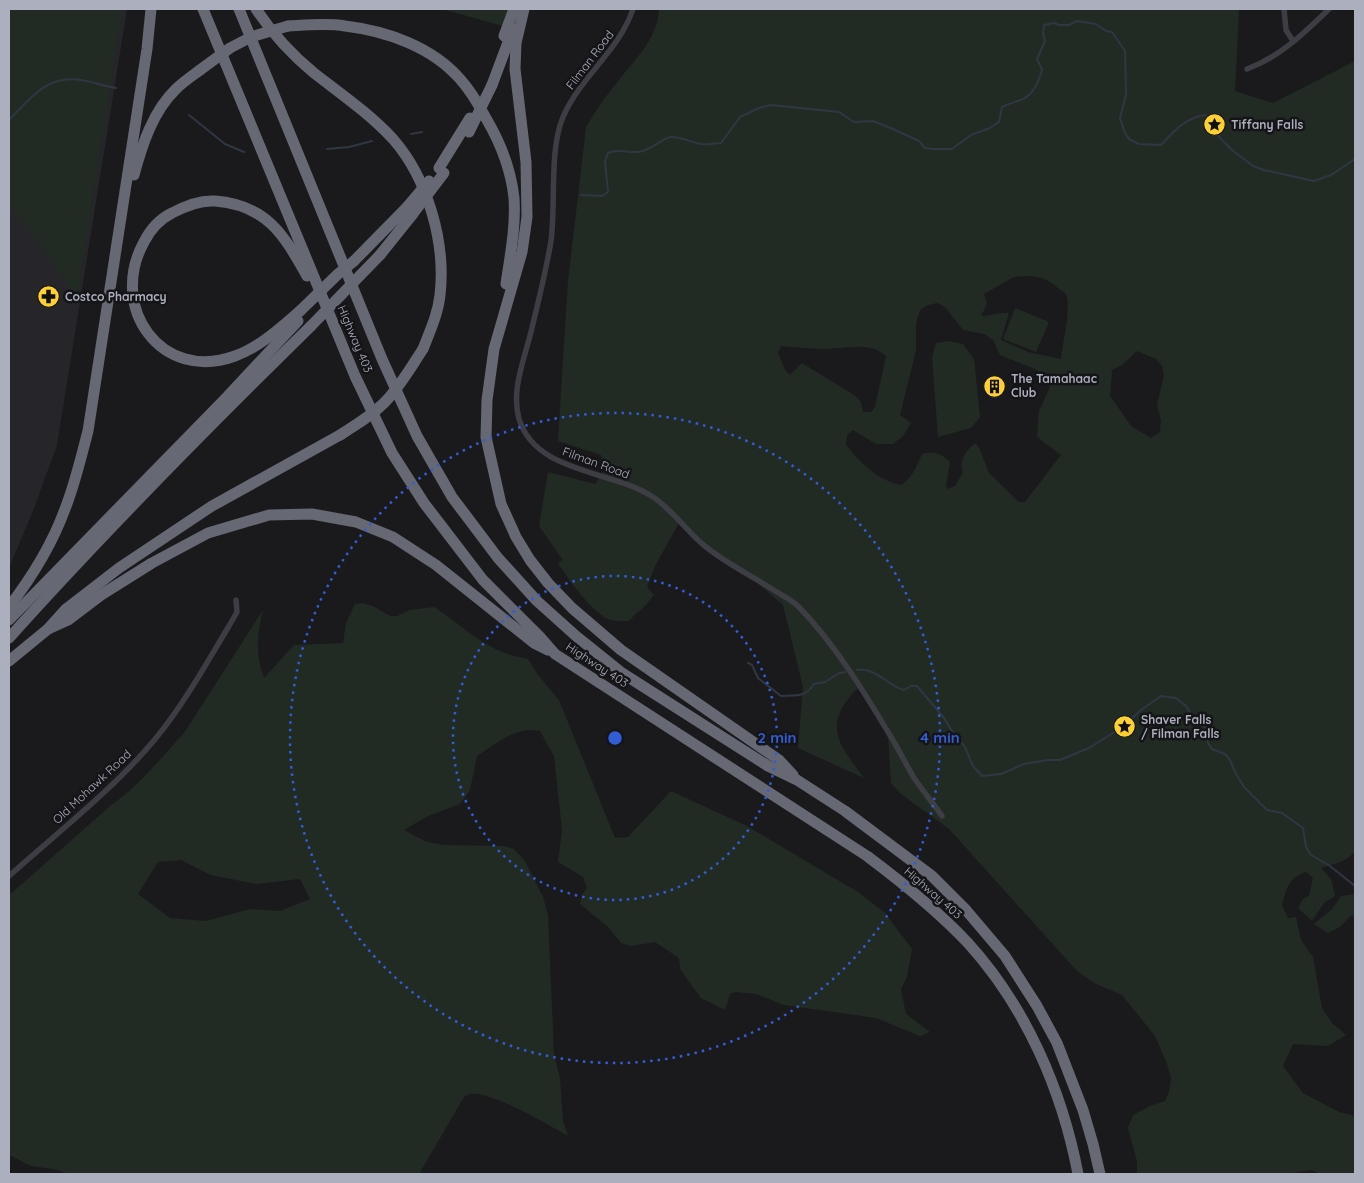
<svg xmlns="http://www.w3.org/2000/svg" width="1364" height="1183" viewBox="0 0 1364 1183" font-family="Quicksand,sans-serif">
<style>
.built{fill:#26262a}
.green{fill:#212b24;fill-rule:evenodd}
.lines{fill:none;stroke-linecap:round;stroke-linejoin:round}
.stream{stroke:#2f3742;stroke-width:2}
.street{stroke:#3d3d44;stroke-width:5.5}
.highway{stroke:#666873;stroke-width:11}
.highway-bridge{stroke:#666873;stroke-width:11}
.ring{fill:none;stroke:#325dd4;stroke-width:2.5;stroke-dasharray:2.5 5}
.labels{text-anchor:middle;stroke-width:5;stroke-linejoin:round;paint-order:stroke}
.street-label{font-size:12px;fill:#acafbd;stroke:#151518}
.poi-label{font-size:12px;font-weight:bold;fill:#acafbd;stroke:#151518;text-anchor:start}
.centre{fill:#325dd4;stroke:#151518;stroke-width:2.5}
.ring-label{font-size:15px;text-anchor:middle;font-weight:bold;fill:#325dd4;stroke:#151518;stroke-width:5;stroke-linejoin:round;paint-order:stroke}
</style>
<rect width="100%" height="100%" fill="#1a1a1d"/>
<path class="built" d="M9,9H127L57,445L33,511L9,568Z"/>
<g class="green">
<path d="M9,9H122L77,298L9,204Z"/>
<path d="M442,9H509L503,26Z"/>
<path d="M659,9H1239L1235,91L1273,103L1355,61V851C1347,862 1333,864 1321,868L1331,879L1335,896L1324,903L1312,921L1298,908L1303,899L1309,896L1313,878L1306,872C1288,877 1287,889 1282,905L1288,918L1296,917L1301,940L1313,957L1322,1008L1332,1023L1346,1035L1328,1046L1293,1044L1283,1066L1303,1093L1339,1112L1355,1116V1174H1320L1312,1170L1296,1172L1293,1174H1137V1161L1128,1128L1133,1115L1150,1106L1165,1101L1169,1092L1171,1078L1167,1064L1155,1036L1122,995L1096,984L1077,971L949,829L901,794L891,783L888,733L863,686C854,690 851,695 846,702C824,732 846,753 864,778L798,748L803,687L783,605L740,568L702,547L680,521L655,566L647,587L654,595L644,607L628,621C622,621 614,622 608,619C592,612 568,579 558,563L563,560L539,526L548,472L595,484L605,468L601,455L558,441L568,281L586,127C595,112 604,98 615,85C632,62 658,40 659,9ZM1026,276C1041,277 1046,278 1058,288C1060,290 1063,291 1065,293C1073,303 1062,345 1061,359L1028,352L1001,340L1009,313C999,312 991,316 981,316L987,304L984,294L1014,277ZM937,303L945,307L963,330L984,334L993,340L1000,355L1037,370L1050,387L1039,411L1037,437L1061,455L1025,502H1019L989,473L980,450L976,443C967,448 958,462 963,472L955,486L948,489L946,486L950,462C941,453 934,451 922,454C916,467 913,477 901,485C877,480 861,463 846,445L847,435L853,430L876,444H893L903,436L911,423L900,415L916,350V323L920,310L928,305ZM781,346C796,347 811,349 825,349C846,349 869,341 886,356L875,407L871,412H863L861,402L854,395L802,363L790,375L785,370L778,353ZM1137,351L1156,359L1162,366L1164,375L1157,405L1161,420L1160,432L1151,438L1131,426L1110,396L1112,370L1122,365Z"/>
<path d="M1015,308L1049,322L1036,352L1003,339Z"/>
<path d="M949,341L963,344L974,359L980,417L971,428L938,437L932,357L936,343Z"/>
<path d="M362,603L373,606L390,616H397L410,610L434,607C456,621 477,642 502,652C510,655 520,657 528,659L538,675L559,700L615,838L628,837L671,791L747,826L858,892L885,913L912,949L907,977L901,989L906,1014L930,1032L920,1036L876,1018L784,1005L756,994L736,992L730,994L725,1010L701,998L680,969L679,958L655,942L631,946L621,943L607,926L580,904L582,895L587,888L583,877L558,862L562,830L554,756L540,731C516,726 497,743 477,756L470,790L460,804L426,817L404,830L427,842L444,845L504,846L514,849L525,861L543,897L548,915L554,1054L560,1079L563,1121L568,1136C550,1126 490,1090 471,1094C469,1094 465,1096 464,1097L419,1174H68L58,1170L31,1166L9,1155V894L13,892L110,806C140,785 159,760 184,733L263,610C257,635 255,653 264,678L294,645L343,643L346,623L355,604ZM181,860L211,875L256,884L300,879L310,899L280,911L250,909L206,921L170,918L138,894L158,862Z"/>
<path d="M1355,894V916L1351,915L1340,927L1328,933L1314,924L1332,909L1341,896Z"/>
</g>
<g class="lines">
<g class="stream">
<path d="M189,115L225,144L244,152"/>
<path d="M9,120C31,98 46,75 81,80C93,82 104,86 116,88"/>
<path d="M411,134L422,132"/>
<path d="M327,149L349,147L372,141"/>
<path d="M581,195L602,196L608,192L605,161L608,153C619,148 627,153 639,152C652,150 662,138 671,137C680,136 692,143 701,144C707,145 714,143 721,143L740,117L759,108L771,105L839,112L854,122L873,121L893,129L919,141L925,148L933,149H952L971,135L990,128L999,122L1002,107C1008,104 1012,103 1018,101C1033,97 1039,82 1042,69L1037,59L1045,41L1043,33L1044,25L1054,23L1059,25H1069L1077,21L1096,24L1106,31L1112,32L1125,51L1126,95L1120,118L1125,133L1129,139L1139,144L1161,145C1174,131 1185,118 1205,115L1211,119L1215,125L1219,137L1232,150L1253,166L1264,170L1314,181L1331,175L1355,159"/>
<path d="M748,663L752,665L758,678L781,696C796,695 805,698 814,684L825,682L839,673L845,672"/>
<path d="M857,670C876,667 886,685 904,690L911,686H917L944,718L958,741L964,745L973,766L982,776L1001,774L1024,764L1048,760H1060L1089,748L1124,726L1141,710L1161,696L1176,698L1187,707L1192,717L1206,728L1208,743L1212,749L1225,754L1230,760L1235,772L1244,787L1267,810L1282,813L1303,828L1306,847L1311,855L1330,866L1355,886"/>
</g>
<g class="street">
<path d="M633,9C619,51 580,77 563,117C549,150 556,204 551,241C546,271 538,303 531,332C524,360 511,390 519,419C536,474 613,470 653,497C674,511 687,532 706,547C726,563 750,575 772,589C780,594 790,599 798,606C836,645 866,695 894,742C901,754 907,766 914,778C923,791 933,803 942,816"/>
<path d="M1284,9L1286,30L1293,41"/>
<path d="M1247,69C1280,57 1304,33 1329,9"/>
<path d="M9,876C58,832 114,789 156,738C184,704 206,664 229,626L237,612L236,600"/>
</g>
<g class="highway">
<path d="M203,9L355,376L392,453L424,503L483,580L541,638L555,654L867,856C903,883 937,910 968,943C1026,1007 1062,1090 1078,1174"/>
<path d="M239,9L382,359L417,436L452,497L498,558L537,601L576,636L622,673L768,766L797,780L845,811L932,876L966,910L1005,956L1037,1006L1057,1043L1083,1110L1093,1144L1100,1174"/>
<path d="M256,9C272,33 292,55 314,73C341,94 370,114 393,139C428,179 446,243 440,295C438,314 430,331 423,349"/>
<path d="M524,9L516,43L515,69L526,162L527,217L522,252L494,349L487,400L486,437L501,504L516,537L530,560L548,583L572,608L621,650L779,760L793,775"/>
<path d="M288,26C307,25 327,23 345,26C387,31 432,47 460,79C471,91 479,105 487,120C501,144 511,170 514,198C516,227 510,256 506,284"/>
<path d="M504,36L514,9"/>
<path d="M492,85L513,29"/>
<path d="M439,168L470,118"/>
<path d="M134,175C142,145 153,111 176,89C183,82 192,76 200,70"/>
<path d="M380,255L412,215"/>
<path d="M354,261L407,207"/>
<path d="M300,311C280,328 260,347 235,356C161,383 108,307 144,242C150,230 160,219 172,213C185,206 201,200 215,201C267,205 284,235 307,276"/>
<path d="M9,607C32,577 52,545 65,509C75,484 81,457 88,431L147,49L151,9"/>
<path d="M9,620L224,400L298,321"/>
<path d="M48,629L68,620L101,595L152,563L208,533L269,515L312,514L356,522L393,537L436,565L534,643L548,650"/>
<path d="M9,638C106,530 207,428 311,326"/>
<path d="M9,661L48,629L66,609L119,568L212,506L340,435"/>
</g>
<g class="highway-bridge">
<path d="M200,70L230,48L251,37L288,26"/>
<path d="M469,132L492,85"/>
<path d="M407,207L429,181"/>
<path d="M412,215L444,173"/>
<path d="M300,311L338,274L354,261"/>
<path d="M311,326L380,255"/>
<path d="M340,435C356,425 371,416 384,403C400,387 411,367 423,349"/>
</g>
</g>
<g class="ring">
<circle cx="615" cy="738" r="162"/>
<circle cx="615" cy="738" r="325"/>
</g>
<defs>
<symbol id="sight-disc" viewBox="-11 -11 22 22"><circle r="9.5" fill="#fdd132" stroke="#151518"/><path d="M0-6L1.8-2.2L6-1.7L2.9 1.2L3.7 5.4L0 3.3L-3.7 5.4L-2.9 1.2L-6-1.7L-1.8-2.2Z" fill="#111"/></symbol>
<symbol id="pharmacy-disc" viewBox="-11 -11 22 22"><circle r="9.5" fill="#fdd132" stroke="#151518"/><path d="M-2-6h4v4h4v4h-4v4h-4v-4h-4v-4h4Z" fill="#111"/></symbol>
<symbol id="building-disc" viewBox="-11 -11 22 22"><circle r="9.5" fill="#fdd132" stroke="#151518"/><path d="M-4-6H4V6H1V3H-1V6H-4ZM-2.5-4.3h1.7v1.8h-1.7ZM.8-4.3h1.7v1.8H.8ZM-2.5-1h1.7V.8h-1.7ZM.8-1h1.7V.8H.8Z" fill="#111"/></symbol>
</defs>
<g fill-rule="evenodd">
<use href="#sight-disc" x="1202" y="112" width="25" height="25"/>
<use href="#pharmacy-disc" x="36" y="284" width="25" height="25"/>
<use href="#building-disc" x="982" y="374" width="25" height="25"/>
<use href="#sight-disc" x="1112" y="714" width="25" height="25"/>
</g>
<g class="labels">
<g class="street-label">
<text transform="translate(590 60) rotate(-53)" y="4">Filman Road</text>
<text transform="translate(355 339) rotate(67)" y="4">Highway 403</text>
<text transform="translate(596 463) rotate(20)" y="4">Filman Road</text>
<text transform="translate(597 665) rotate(33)" y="4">Highway 403</text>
<text transform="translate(92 787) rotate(-43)" y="4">Old Mohawk Road</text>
<text transform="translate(933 893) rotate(41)" y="4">Highway 403</text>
</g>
<g class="poi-label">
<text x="1231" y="129">Tiffany Falls</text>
<text x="65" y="301">Costco Pharmacy</text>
<text x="1011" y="383">The Tamahaac<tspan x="1011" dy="14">Club</tspan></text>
<text x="1141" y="724">Shaver Falls<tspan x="1141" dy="14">/ Filman Falls</tspan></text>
</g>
</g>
<circle cx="615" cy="738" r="8" class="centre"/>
<g class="ring-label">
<text x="777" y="743">2 min</text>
<text x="940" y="743">4 min</text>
</g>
<rect width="1364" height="1183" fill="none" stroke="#acafbd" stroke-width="20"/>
</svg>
